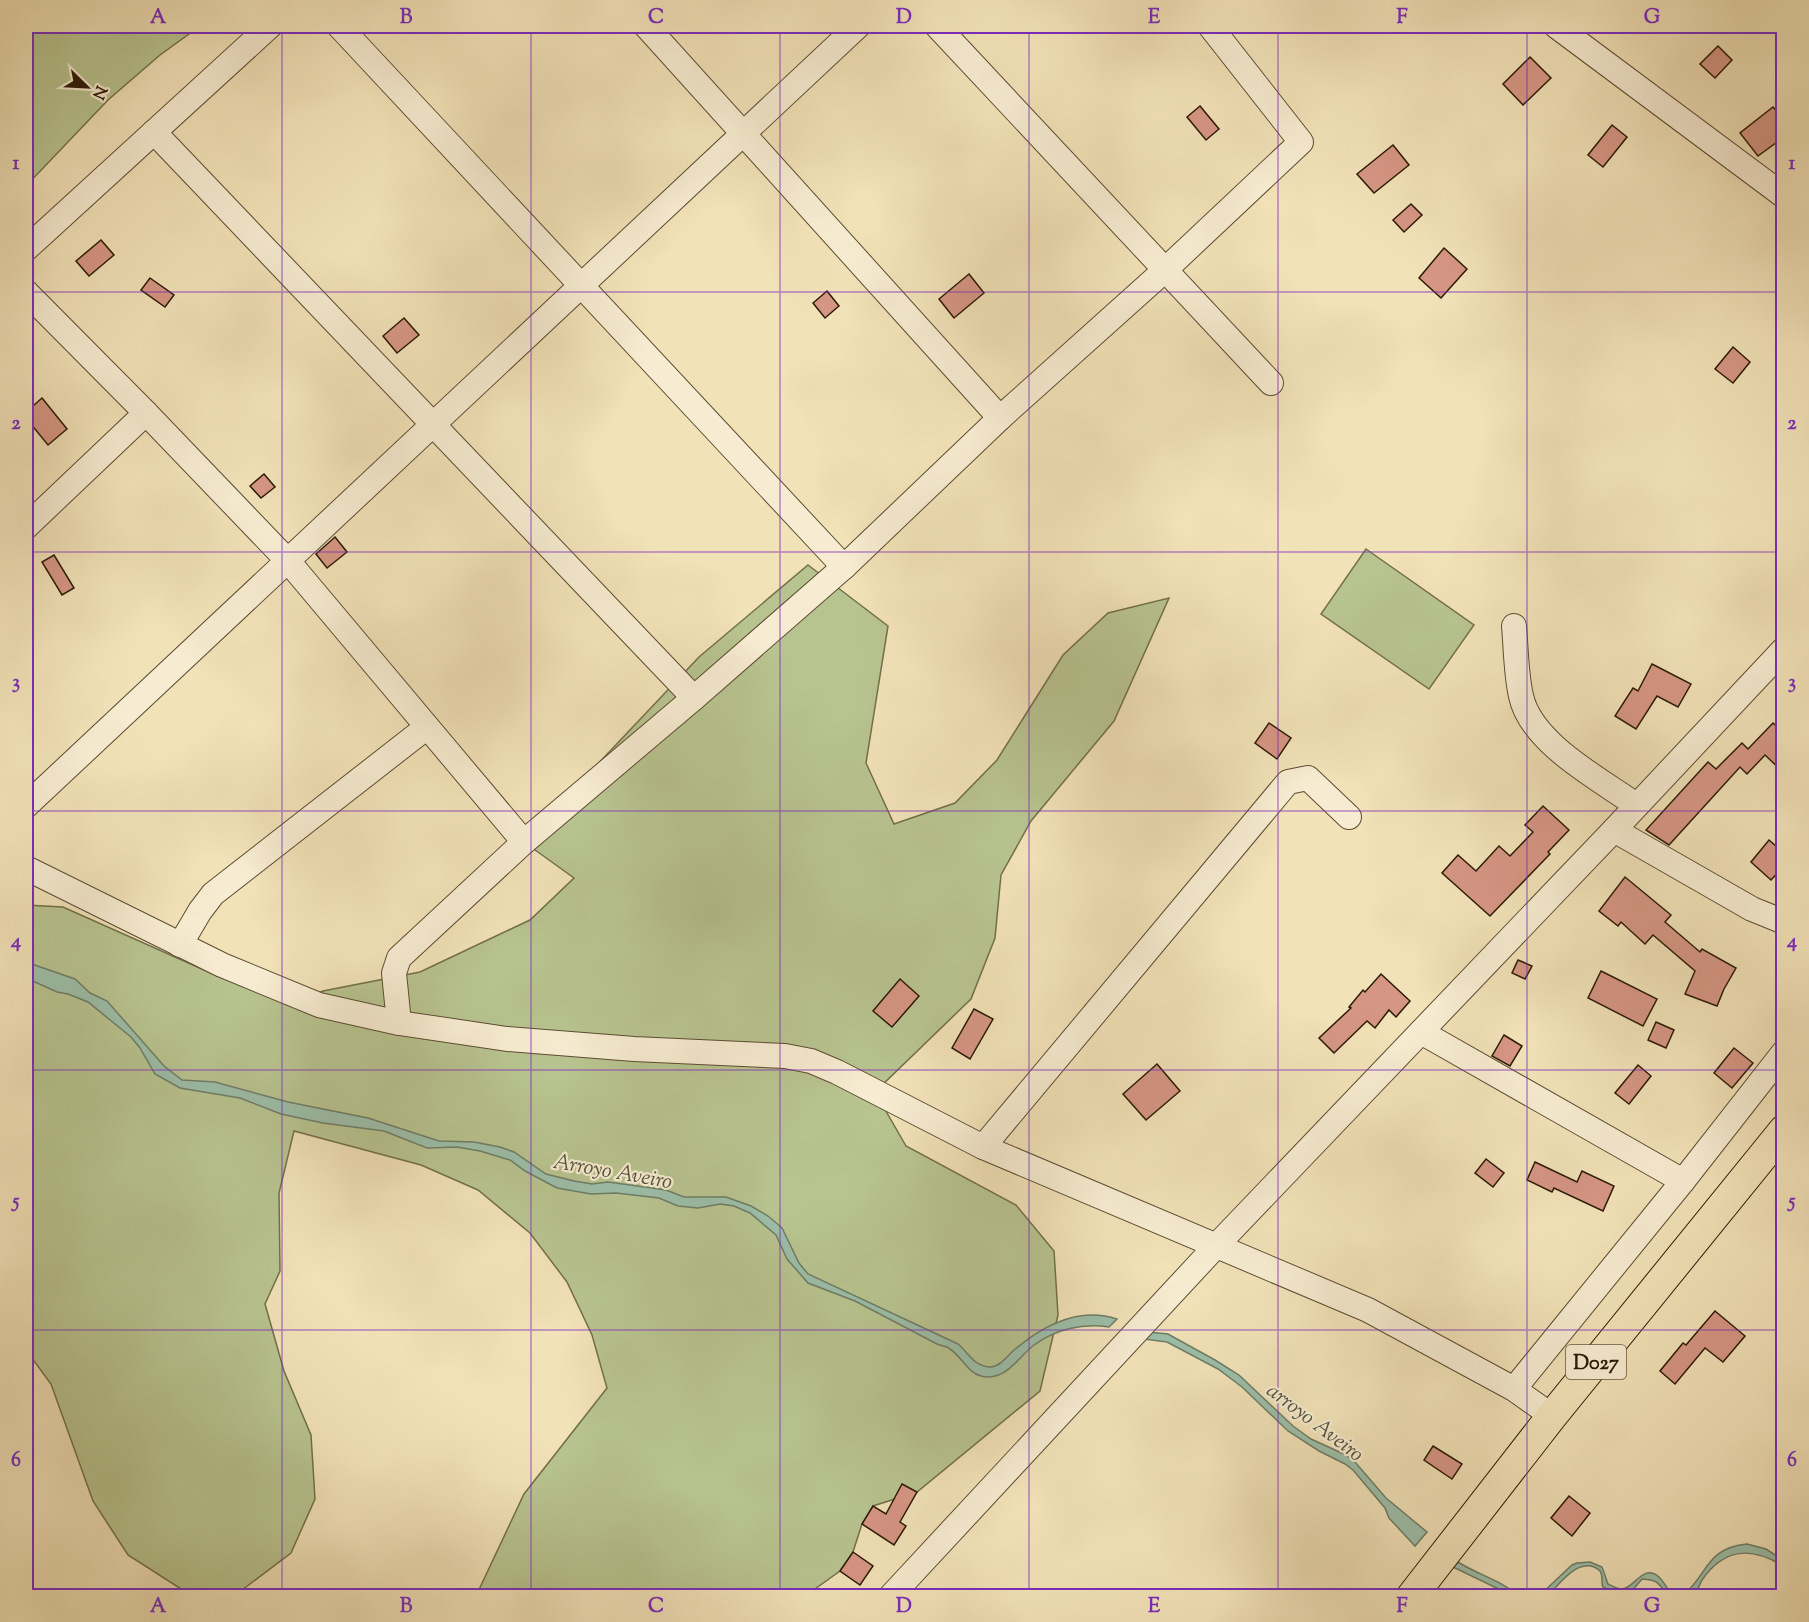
<svg xmlns="http://www.w3.org/2000/svg" width="1809" height="1622" viewBox="0 0 1809 1622" font-family="'Sorts Mill Goudy',serif">
<style>
.green{fill:#b8c490;stroke:#726f4b;stroke-width:1.5}
.water{fill:#9cbfa9;stroke:#6f7d68;stroke-width:1.5}
.building{fill:#d69684;stroke:#2b1a06;stroke-width:1.5}
.lines{fill:none;stroke-linecap:round;stroke-linejoin:round}
.minor-casing{stroke:#5d4c32;stroke-width:26}
.major-casing{stroke:#2b1a06;stroke-width:32}
.minor{stroke:#f7ecd1;stroke-width:24}
.major{stroke:#f2e2b8;stroke-width:30}
.grid{fill:none;stroke:#7b2cbf;stroke-width:1.5;stroke-opacity:0.55}
.labels{text-anchor:middle;stroke-width:4.5;stroke-linejoin:round;paint-order:stroke}
.shield{fill:#f7ecd1;stroke:#685943;stroke-width:1.5}
.shield-label{font-size:20px;font-weight:bold;fill:#2b1a06}
.water-label{font-size:22px;font-style:italic;fill:#53543f;stroke:#f7ecd1}
.neatline{fill:none;stroke:#7b2cbf;stroke-width:2}
.grid-label{font-size:20px;text-anchor:middle;font-weight:bold;fill:#7b2cbf}
</style>
<rect width="100%" height="100%" fill="#f2e2b8"/>
<filter id="stains"><feTurbulence type="fractalNoise" baseFrequency=".00333" numOctaves="4"/><feColorMatrix values="0 0 0 0 .2 0 0 0 0 .09 0 0 0 0 .02 0 0 0 .5 -.17"/></filter>
<radialGradient id="worn" r=".72"><stop offset=".6" stop-color="#630" stop-opacity="0"/><stop offset="1" stop-color="#630" stop-opacity=".3"/></radialGradient>
<g class="green">
<path d="M26,26H200L160,55L108,100L26,186Z"/>
<path d="M1366,549L1474,625L1429,689L1321,614Z"/>
<path d="M808,565L888,626L866,763L894,824L955,803L997,760L1063,655L1108,613L1169,598L1114,721L1031,821L1001,875L995,938L971,999L875,1092L906,1146L1016,1205L1054,1251L1058,1315L1040,1391L917,1492L873,1506L862,1524L853,1552L840,1571L805,1596H476L524,1494L607,1388L592,1335L567,1282L530,1233L478,1190L421,1165L294,1131L279,1193L280,1271L265,1304L284,1371L311,1435L315,1499L291,1553L242,1590L181,1589L128,1555L93,1501L51,1384L26,1350V905L63,907L222,978L283,983L311,996L323,991L420,972L530,920L574,878L524,842L699,657Z"/>
</g>
<g class="water">
<path d="M26,962L75,979L90,993L107,1001L164,1066L182,1080L215,1082L288,1102L368,1118L439,1141L474,1142L500,1147L514,1152L546,1174L574,1181L592,1184L608,1182L652,1188L666,1190L684,1197H726L751,1206L768,1216L782,1228L799,1263L808,1274L958,1344C969,1353 974,1367 991,1367C1000,1366 1007,1357 1013,1351C1042,1326 1078,1306 1117,1319L1109,1327C1083,1323 1056,1329 1034,1345C1018,1357 1006,1382 981,1376C968,1373 961,1356 950,1349C947,1346 941,1346 937,1344L855,1301L808,1283L787,1259L776,1235L750,1213L734,1206L720,1204L698,1208L678,1206L659,1198L616,1193L591,1194L557,1188L525,1171L510,1160L480,1151L457,1147L427,1148L384,1131L323,1123L281,1114L240,1098L180,1088L155,1074L140,1048L131,1037L88,1002L68,994L57,992L26,978Z"/>
<path d="M1148,1332L1168,1334L1215,1360L1239,1375L1293,1426L1311,1439L1346,1455L1355,1462L1386,1498L1427,1532L1415,1546L1389,1518L1385,1508L1353,1470L1345,1464L1319,1451L1288,1431L1242,1387L1218,1369L1167,1342L1143,1339Z"/>
<path d="M1747,1544L1766,1549L1783,1560V1566C1751,1546 1724,1548 1702,1580C1699,1586 1697,1592 1693,1596H1682C1708,1576 1705,1548 1747,1544Z"/>
<path d="M1458,1562C1478,1575 1501,1580 1519,1596H1513L1453,1567Z"/>
<path d="M1590,1562L1602,1567L1608,1584C1612,1586 1617,1589 1622,1589C1635,1588 1643,1563 1659,1577C1664,1582 1668,1590 1673,1596H1668C1658,1583 1659,1580 1642,1579L1630,1593H1615L1603,1587C1601,1583 1603,1578 1601,1573C1601,1571 1596,1568 1594,1567C1576,1560 1558,1585 1548,1596H1539L1572,1565L1577,1563Z"/>
</g>
<g class="building">
<path d="M1718,46L1732,60L1715,78L1700,64Z"/>
<path d="M1530,57L1551,78L1523,105L1503,84Z"/>
<path d="M1200,106L1219,129L1206,140L1187,117Z"/>
<path d="M1773,107L1784,120V137L1758,156L1740,133Z"/>
<path d="M1612,125L1627,137L1603,167L1588,155Z"/>
<path d="M1393,145L1409,165L1374,193L1357,174Z"/>
<path d="M1411,204L1422,215L1404,232L1393,220Z"/>
<path d="M101,240L114,255L89,276L76,261Z"/>
<path d="M1444,248L1467,269L1441,298L1419,278Z"/>
<path d="M969,274L984,293L954,318L939,299Z"/>
<path d="M150,278L174,295L165,307L141,290Z"/>
<path d="M827,291L839,306L825,318L813,303Z"/>
<path d="M404,318L419,335L397,353L383,336Z"/>
<path d="M1733,347L1750,362L1733,383L1715,369Z"/>
<path d="M42,398L67,429L48,445L26,418V412Z"/>
<path d="M264,474L275,487L261,498L250,486Z"/>
<path d="M335,537L347,552L327,568L316,554Z"/>
<path d="M54,555L74,588L62,595L42,562Z"/>
<path d="M1652,664L1691,684L1678,707L1657,696L1636,729L1615,716L1633,688L1638,691Z"/>
<path d="M1269,723L1291,738L1277,759L1255,743Z"/>
<path d="M1773,723L1784,733V773L1765,755L1747,774L1740,767L1669,845L1646,830L1708,762L1716,769L1742,743L1748,749Z"/>
<path d="M1543,806L1569,830L1548,852L1550,854L1490,916L1442,873L1458,855L1476,871L1499,846L1510,856L1533,832L1525,825Z"/>
<path d="M1769,840L1784,853V866L1771,880L1751,862Z"/>
<path d="M1625,877L1671,915L1665,922L1700,952L1702,949L1736,968L1724,989L1717,1006L1685,994L1695,971L1653,935L1645,944L1621,922L1618,926L1599,911Z"/>
<path d="M1518,960L1532,966L1525,979L1512,973Z"/>
<path d="M1601,971L1657,999L1643,1026L1588,998Z"/>
<path d="M1381,974L1410,1001L1396,1017L1389,1010L1375,1028L1367,1021L1334,1053L1319,1038L1351,1008L1349,1007L1363,990L1365,992Z"/>
<path d="M900,979L919,996L892,1027L873,1011Z"/>
<path d="M974,1009L993,1019L970,1059L952,1048Z"/>
<path d="M1656,1022L1674,1030L1666,1048L1648,1040Z"/>
<path d="M1504,1035L1522,1046L1510,1066L1492,1056Z"/>
<path d="M1734,1048L1753,1063L1732,1088L1714,1073Z"/>
<path d="M1157,1064L1180,1091L1146,1120L1123,1094Z"/>
<path d="M1638,1065L1651,1076L1629,1104L1615,1093Z"/>
<path d="M1486,1159L1504,1173L1493,1187L1475,1173Z"/>
<path d="M1535,1162L1577,1182L1582,1171L1614,1186L1603,1211L1554,1188L1552,1192L1527,1180Z"/>
<path d="M1715,1311L1745,1336L1723,1362L1705,1348L1675,1384L1660,1371L1683,1343L1686,1345Z"/>
<path d="M1433,1446L1462,1464L1452,1479L1424,1460Z"/>
<path d="M902,1484L917,1492L900,1522L906,1526L894,1545L862,1524L873,1506L886,1514Z"/>
<path d="M1569,1496L1590,1513L1572,1536L1551,1518Z"/>
<path d="M853,1552L873,1566L860,1585L840,1571Z"/>
</g>
<g class="lines">
<defs>
<g id="minor">
<path d="M339,26L844,567"/>
<path d="M646,26L1000,418"/>
<path d="M937,26L1271,383"/>
<path d="M1556,26L1784,196"/>
<path d="M154,132L694,698"/>
<path d="M26,249L270,26"/>
<path d="M26,292L146,413L288,561L524,842"/>
<path d="M26,527L146,413"/>
<path d="M1514,626C1516,649 1516,674 1521,696C1531,743 1598,778 1636,805"/>
<path d="M26,806L858,26"/>
<path d="M1614,830L1752,909L1784,922"/>
<path d="M26,868L222,965L319,1005L399,1023L507,1039L634,1049L785,1056L811,1061L837,1072L983,1147L1368,1310L1514,1389L1552,1416"/>
<path d="M180,945L200,911L213,894L427,727"/>
<path d="M399,1023L394,973L399,958L524,842L694,698L844,567L1000,418L1165,270L1301,142L1210,26"/>
<path d="M1421,1032L1683,1181"/>
<path d="M983,1147L1288,782L1308,778L1349,817"/>
<path d="M1514,1389L1683,1181L1784,1052"/>
<path d="M891,1596L1216,1246L1614,830L1784,649"/>
</g>
<path id="major" d="M1412,1596L1552,1416L1784,1130"/>
</defs>
<use href="#minor" class="minor-casing"/>
<use href="#major" class="major-casing"/>
<use href="#minor" class="minor"/>
<use href="#major" class="major"/>
</g>
<path class="grid" d="M282,26V1596M531,26V1596M780,26V1596M1029,26V1596M1278,26V1596M1527,26V1596M26,292H1784M26,552H1784M26,811H1784M26,1070H1784M26,1330H1784"/>
<g class="labels">
<rect class="shield" x="1566" y="1345" width="60" height="34" rx="4.5"/>
<g class="shield-label">
<text x="1596" y="1369">D027</text>
</g>
<g class="water-label">
<text transform="translate(613 1170) rotate(10)" y="8">Arroyo Aveiro</text>
<text transform="translate(1316 1421) rotate(37)" y="8">arroyo Aveiro</text>
</g>
</g>
<rect width="1809" height="1622" fill="none" stroke="#f2e2b8" stroke-width="66"/>
<g transform="translate(87 87) rotate(114)" stroke="#f7ecd1" stroke-width="4.5" paint-order="stroke">
<path d="M0-4.5L10 22L0 15L-10 22Z" fill="#2b1a06"/>
<text y="-9" font-size="16" font-weight="bold" text-anchor="middle" fill="#2b1a06">N</text>
</g>
<rect x="33" y="33" width="1743" height="1556" class="neatline"/>
<g class="grid-label">
<text x="158" y="23">A</text>
<text x="406" y="23">B</text>
<text x="656" y="23">C</text>
<text x="904" y="23">D</text>
<text x="1154" y="23">E</text>
<text x="1402" y="23">F</text>
<text x="1652" y="23">G</text>
<text x="16" y="169">1</text>
<text x="1792" y="169">1</text>
<text x="16" y="429">2</text>
<text x="1792" y="429">2</text>
<text x="16" y="688">3</text>
<text x="1792" y="688">3</text>
<text x="16" y="947">4</text>
<text x="1792" y="947">4</text>
<text x="16" y="1207">5</text>
<text x="1792" y="1207">5</text>
<text x="16" y="1466">6</text>
<text x="1792" y="1466">6</text>
<text x="158" y="1612">A</text>
<text x="406" y="1612">B</text>
<text x="656" y="1612">C</text>
<text x="904" y="1612">D</text>
<text x="1154" y="1612">E</text>
<text x="1402" y="1612">F</text>
<text x="1652" y="1612">G</text>
</g>
<rect width="100%" height="100%" filter="url(#stains)"/>
<rect width="100%" height="100%" fill="url(#worn)"/>
</svg>
